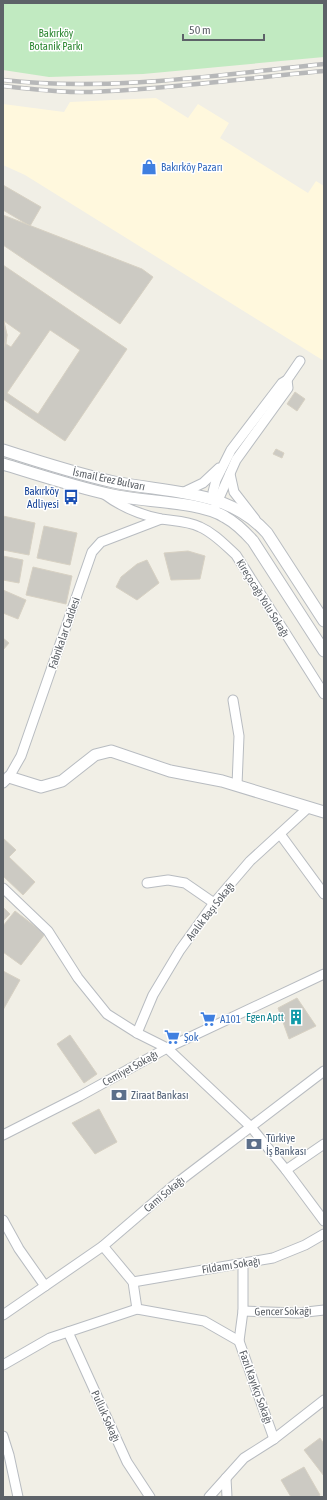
<svg xmlns="http://www.w3.org/2000/svg" width="327" height="1500" viewBox="0 0 327 1500" font-family="'Asap Condensed',sans-serif">
<style>
.commercial{fill:#fff8dd}
.green{fill:#c1eac1}
.building{fill:#cccac3;stroke:#d7d1c3;fill-rule:evenodd}
.lines{fill:none;stroke-linecap:round;stroke-linejoin:round}
.minor-casing{stroke:#b8bcc1;stroke-width:11}
.tertiary-casing{stroke:#b8bcc1;stroke-width:13}
.minor{stroke:#fff;stroke-width:9}
.tertiary{stroke:#fff;stroke-width:11}
.rail-casing{stroke:#b7b8b9;stroke-width:4.5}
.rail{stroke:#fff;stroke-width:3;stroke-dasharray:9;stroke-linecap:butt}
.labels{text-anchor:middle;stroke-width:3;stroke-linejoin:round;paint-order:stroke}
.park-label{font-size:11px;fill:#2d8732;stroke:#fff}
.shop-label{font-size:11px;fill:#366cbe;stroke:#fff;text-anchor:start}
.street-label{font-size:11px;fill:#5d6268;stroke:#fff}
.transit-label{font-size:11px;fill:#164399;stroke:#fff;text-anchor:end}
.culture-label{font-size:11px;fill:#0d838f;stroke:#fff;text-anchor:end}
.service-label{font-size:11px;fill:#4e5e75;stroke:#fff;text-anchor:start}
</style>
<rect width="100%" height="100%" fill="#f1efe6"/>
<path class="commercial" d="M156,98L188,118L198,104L229,123L220,138L308,193L316,181L324,186V361L25,175L3,165V104L64,112L70,102Z"/>
<path class="green" d="M3,3H324V57L143,74L49,77L3,70Z"/>
<g class="building">
<path d="M3,185L41,207L30,226L3,210Z"/>
<path d="M3,215L142,269L153,277L120,324L3,245Z"/>
<path d="M3,265L127,349L65,441L3,399ZM4,321L21,333L11,347L6,344L7,335ZM50,330L80,350L38,414L7,393Z"/>
<path d="M3,319L7,335L3,351Z"/>
<path d="M295,392L305,399L297,411L287,404Z"/>
<path d="M276,449L284,453L282,458L273,454Z"/>
<path d="M3,516L35,523L29,555L3,550Z"/>
<path d="M44,526L77,533L70,565L37,558Z"/>
<path d="M188,551L205,556L200,579L171,580L164,553Z"/>
<path d="M3,556L23,560L19,583L3,580Z"/>
<path d="M147,560L159,583L137,600L116,587L121,577L137,564Z"/>
<path d="M33,567L72,576L66,604L26,595Z"/>
<path d="M3,590L26,600L18,619L3,613Z"/>
<path d="M3,638L9,643L3,650Z"/>
<path d="M3,838L16,850L9,857L35,882L23,895L3,876Z"/>
<path d="M3,907L10,914L3,921Z"/>
<path d="M15,911L45,934L21,965L3,952V926Z"/>
<path d="M3,971L20,980L3,1010Z"/>
<path d="M297,998L316,1026L289,1039L278,1008Z"/>
<path d="M70,1035L97,1074L84,1083L57,1044Z"/>
<path d="M99,1109L117,1142L95,1154L72,1123Z"/>
<path d="M320,1438L324,1444V1476L304,1450Z"/>
<path d="M304,1467L320,1495L317,1497H291L281,1480Z"/>
</g>
<g class="lines">
<defs>
<g id="minor">
<path d="M230,474L234,492L255,519"/>
<path d="M182,493L203,483L219,468"/>
<path d="M104,494C120,506 141,515 161,519C174,521 188,521 200,527C214,533 225,545 236,555L324,694"/>
<path d="M217,501L213,492L216,480L231,450L282,383L287,380L300,361"/>
<path d="M216,505L236,460L288,388L287,380"/>
<path d="M233,700L239,736L237,785"/>
<path d="M3,783L9,777L21,756L92,552L101,542L161,519"/>
<path d="M280,834L324,894"/>
<path d="M147,883L168,880L185,883L214,903"/>
<path d="M3,888L48,931L78,978L107,1014L137,1033L167,1048L251,1127L286,1170L324,1221"/>
<path d="M137,1033L153,995L180,950L214,903L250,861L309,807"/>
<path d="M3,1135L80,1096L167,1048L324,974"/>
<path d="M286,1170L324,1144"/>
<path d="M3,1220L19,1249L45,1286"/>
<path d="M103,1246L133,1282L137,1309"/>
<path d="M243,1263V1311L239,1341L274,1439"/>
<path d="M133,1282L273,1258L305,1245L324,1234"/>
<path d="M243,1311L298,1313L324,1310"/>
<path d="M3,1315L103,1246L173,1186L324,1071"/>
<path d="M68,1332L127,1462L150,1497"/>
<path d="M3,1365L50,1338L137,1309L204,1321L239,1341"/>
<path d="M3,1436L9,1455L18,1497"/>
<path d="M226,1478L227,1497"/>
<path d="M209,1497L244,1458L274,1439L324,1400"/>
</g>
<g id="tertiary">
<path d="M3,450C40,462 77,474 114,482C168,493 228,489 267,533L324,621"/>
<path d="M3,464C39,475 75,487 112,495C142,502 200,501 225,517C236,523 244,531 253,541L324,651"/>
<path d="M9,777L41,787L62,781L95,755L111,751L170,771L222,781L324,812"/>
</g>
</defs>
<use href="#minor" class="minor-casing"/>
<use href="#tertiary" class="tertiary-casing"/>
<use href="#minor" class="minor"/>
<use href="#tertiary" class="tertiary"/>
<defs>
<g id="rail">
<path d="M3,80C110,92 217,75 324,64"/>
<path d="M3,86C32,89 62,93 91,92C169,89 247,78 324,71"/>
</g>
</defs>
<use href="#rail" class="rail-casing"/>
<use href="#rail" class="rail"/>
</g>
<defs>
<symbol id="shop-bare" viewBox="-9 -9 18 18"><path d="M-5-2.5h2.3a2.7 3.5 0 0 1 5.4 0H5L5.5 6h-11ZM-1.5-2.5h3a1.5 2.3 0 0 0-3 0Z" fill="#3f7fe0" stroke="#fff" stroke-width="2.5" paint-order="stroke"/></symbol>
<symbol id="bus-bare" viewBox="-9 -9 18 18"><path d="M-5-6H5V4H4V6H2V4H-2V6H-4V4H-5ZM-3.5-4V0h7V-4ZM-3.5 1.2v1.5H-2V1.2ZM2 1.2v1.5H3.5V1.2Z" fill="#1a4fb4" stroke="#fff" stroke-width="2.5" paint-order="stroke"/></symbol>
<symbol id="building-bare" viewBox="-9 -9 18 18"><path d="M-4-6H4V6H1V3H-1V6H-4ZM-2.5-4.3h1.7v1.8h-1.7ZM.8-4.3h1.7v1.8H.8ZM-2.5-1h1.7V.8h-1.7ZM.8-1h1.7V.8H.8Z" fill="#0f9aa8" stroke="#fff" stroke-width="2.5" paint-order="stroke"/></symbol>
<symbol id="supermarket-bare" viewBox="-9 -9 18 18"><path d="M-6-5.5h2.5l.6 2H6L4.5 2H-2.5L-4.4-4H-6ZM-1.5 3.2a1.3 1.3 0 1 0 .1 0ZM3 3.2a1.3 1.3 0 1 0 .1 0Z" fill="#3f7fe0" stroke="#fff" stroke-width="2.5" paint-order="stroke"/></symbol>
<symbol id="bank-bare" viewBox="-9 -9 18 18"><path d="M-6-4H6V4H-6ZM0-2.3a2.3 2.3 0 1 0 0 4.6a2.3 2.3 0 1 0 0-4.6Z" fill="#5c6f8a" stroke="#fff" stroke-width="2.5" paint-order="stroke"/></symbol>
</defs>
<g fill-rule="evenodd">
<use href="#shop-bare" x="138" y="156" width="22" height="22"/>
<use href="#bus-bare" x="60" y="486" width="22" height="22"/>
<use href="#building-bare" x="285" y="1006" width="22" height="22"/>
<use href="#supermarket-bare" x="197" y="1008" width="22" height="22"/>
<use href="#supermarket-bare" x="161" y="1026" width="22" height="22"/>
<use href="#bank-bare" x="108" y="1084" width="22" height="22"/>
<use href="#bank-bare" x="243" y="1133" width="22" height="22"/>
</g>
<g class="labels">
<g class="park-label">
<text x="56" y="37">Bakırköy<tspan x="56" dy="13">Botanik Parkı</tspan></text>
</g>
<g class="shop-label">
<text x="161" y="171">Bakırköy Pazarı</text>
<text x="220" y="1023">A101</text>
<text x="184" y="1041">Şok</text>
</g>
<g class="street-label">
<text transform="translate(109 479) rotate(12)" y="4">İsmail Erez Bulvarı</text>
<text transform="translate(263 598) rotate(58)" y="4">Kireçocağı Yolu Sokağı</text>
<text transform="translate(64 633) rotate(-71)" y="4">Fabrikalar Caddesi</text>
<text transform="translate(210 911) rotate(-52)" y="4">Aralık Başı Sokağı</text>
<text transform="translate(130 1068) rotate(-29)" y="4">Cemiyet Sokağı</text>
<text transform="translate(164 1194) rotate(-40)" y="4">Cami Sokağı</text>
<text transform="translate(231 1265) rotate(-9)" y="4">Fildamı Sokağı</text>
<text transform="translate(283 1311) rotate(-1)" y="4">Gencer Sokağı</text>
<text transform="translate(256 1387) rotate(70)" y="4">Fazıl Kayıkçı Sokağı</text>
<text transform="translate(106 1416) rotate(66)" y="4">Pulluk Sokağı</text>
</g>
<g class="transit-label">
<text x="59" y="495">Bakırköy<tspan x="59" dy="13">Adliyesi</tspan></text>
</g>
<g class="culture-label">
<text x="284" y="1021">Egen Aptt</text>
</g>
<g class="service-label">
<text x="131" y="1099">Ziraat Bankası</text>
<text x="266" y="1142">Türkiye<tspan x="266" dy="13">İş Bankası</tspan></text>
</g>
</g>
<rect width="327" height="1500" fill="none" stroke="#5d6268" stroke-width="8"/>
<path d="M183 34v6h81v-6" fill="none" stroke="#5d6268" stroke-width="2"/>
<text x="189" y="34" font-size="12" fill="#5d6268" stroke="#ffffff" stroke-width="3" paint-order="stroke">50 m</text>
</svg>
